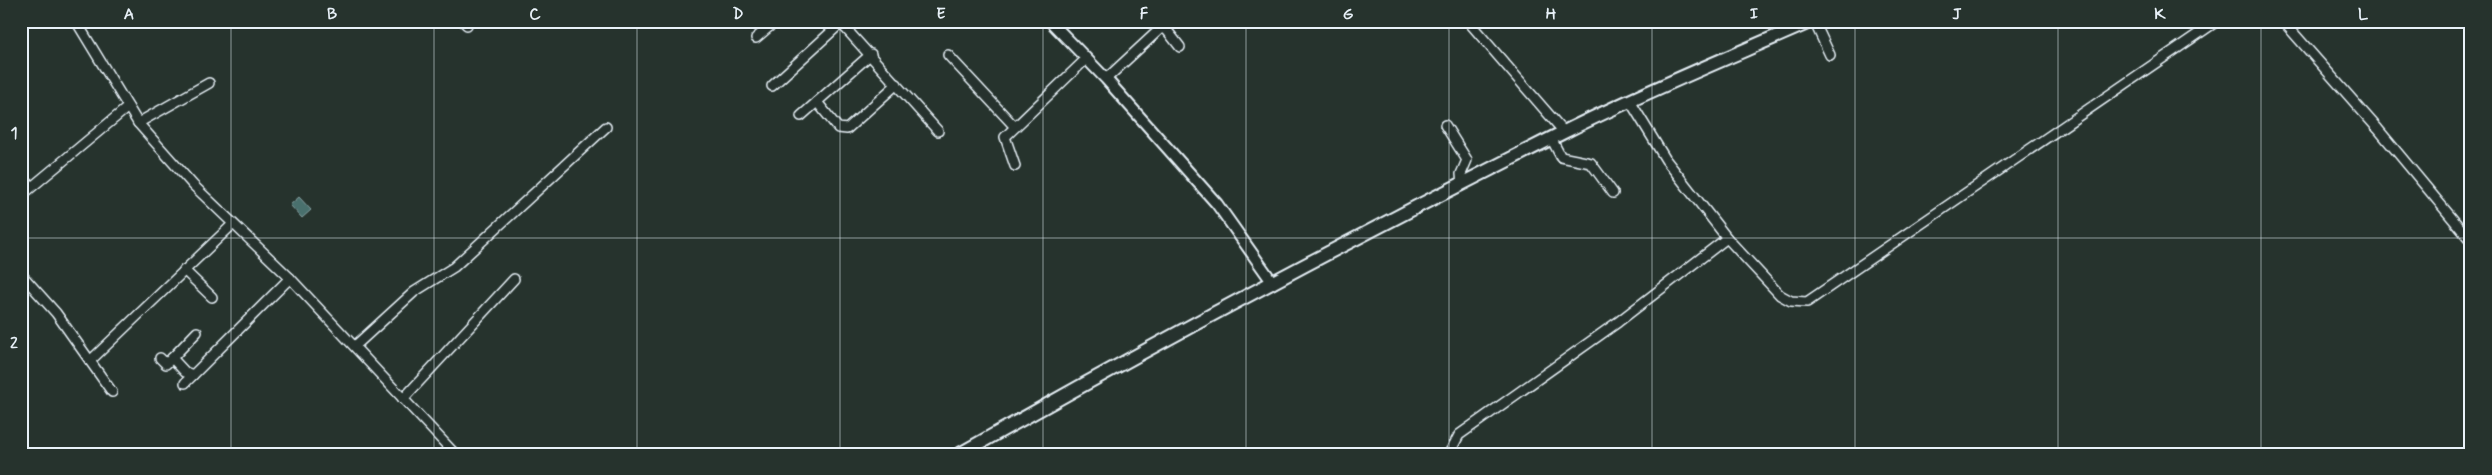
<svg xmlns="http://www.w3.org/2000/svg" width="2492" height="475" viewBox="0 0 2492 475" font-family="Mynerve,sans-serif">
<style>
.water{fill:#4a6f6d;stroke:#89a3a5}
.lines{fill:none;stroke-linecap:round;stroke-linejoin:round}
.minor-casing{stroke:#e8f1f8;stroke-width:12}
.tertiary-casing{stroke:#e8f1f8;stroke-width:14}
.secondary-casing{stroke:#e8f1f8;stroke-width:16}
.minor{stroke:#26332d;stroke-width:9}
.tertiary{stroke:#26332d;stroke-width:10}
.secondary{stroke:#26332d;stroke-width:12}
.grid{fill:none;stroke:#e8f1f8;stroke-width:1;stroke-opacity:0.55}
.neatline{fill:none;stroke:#e8f1f8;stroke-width:2}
.grid-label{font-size:16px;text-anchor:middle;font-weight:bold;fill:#e8f1f8}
</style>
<rect width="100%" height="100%" fill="#26332d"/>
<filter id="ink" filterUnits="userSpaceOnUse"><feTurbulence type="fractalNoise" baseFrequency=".02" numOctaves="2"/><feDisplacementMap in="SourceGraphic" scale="10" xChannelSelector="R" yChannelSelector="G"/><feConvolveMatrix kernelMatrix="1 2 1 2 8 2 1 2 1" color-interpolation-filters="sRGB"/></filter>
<g filter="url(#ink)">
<path class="water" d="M299,197L311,210L302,218L290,205Z"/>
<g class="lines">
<defs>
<g id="minor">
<path d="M76,21L138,123L193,185L290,278L455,454"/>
<path d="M463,21L467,25"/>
<path d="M839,21L938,131"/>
<path d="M1468,21L1564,132"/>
<path d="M1814,21L1830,55"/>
<path d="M2283,21L2378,129L2471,241"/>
<path d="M756,38L776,21"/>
<path d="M948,55L1015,127"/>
<path d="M1106,79L1160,29H1166L1180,47"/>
<path d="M772,86L841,23"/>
<path d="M1630,101L1666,160L1727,238L1780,295L1791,301L1807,302L2217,21"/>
<path d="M817,102L838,128L847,129L897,84"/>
<path d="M801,116L871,54"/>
<path d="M138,123L209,83"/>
<path d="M1445,125L1467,160L1461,174L1462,185"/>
<path d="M1552,140L1561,157L1591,163L1613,193"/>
<path d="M1015,166L1005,137L1086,59"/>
<path d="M21,196L128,107"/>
<path d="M184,270L212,297"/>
<path d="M21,274L56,313L112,392"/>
<path d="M355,346L414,292L454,267L606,127"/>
<path d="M160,358L166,364L172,358L185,372L193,375"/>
<path d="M172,358L197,332"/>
<path d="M90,361L233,224"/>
<path d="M185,383L290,278"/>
<path d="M403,399L514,279"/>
<path d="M1449,454L1459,435L1618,322L1727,238"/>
</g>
<path id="tertiary" d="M1050,21L1106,79L1217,204L1273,283"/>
<path id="secondary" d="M960,454C1159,341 1362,233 1566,131C1646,91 1730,57 1812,21"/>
</defs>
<use href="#minor" class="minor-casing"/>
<use href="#tertiary" class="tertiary-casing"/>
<use href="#secondary" class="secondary-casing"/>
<use href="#minor" class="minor"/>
<use href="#tertiary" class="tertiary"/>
<use href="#secondary" class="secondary"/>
</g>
</g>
<path class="grid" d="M231,21V454M434,21V454M637,21V454M840,21V454M1043,21V454M1246,21V454M1449,21V454M1652,21V454M1855,21V454M2058,21V454M2261,21V454M21,238H2471"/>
<rect width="2492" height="475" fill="none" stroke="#26332d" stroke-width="55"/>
<rect x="28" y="28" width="2436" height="420" class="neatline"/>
<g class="grid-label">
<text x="129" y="19">A</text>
<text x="332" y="19">B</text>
<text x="535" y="19">C</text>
<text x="738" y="19">D</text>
<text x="941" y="19">E</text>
<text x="1144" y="19">F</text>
<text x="1348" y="19">G</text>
<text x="1551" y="19">H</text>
<text x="1754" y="19">I</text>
<text x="1957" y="19">J</text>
<text x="2160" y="19">K</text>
<text x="2363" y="19">L</text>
<text x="14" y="138">1</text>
<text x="14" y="348">2</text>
</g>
</svg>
